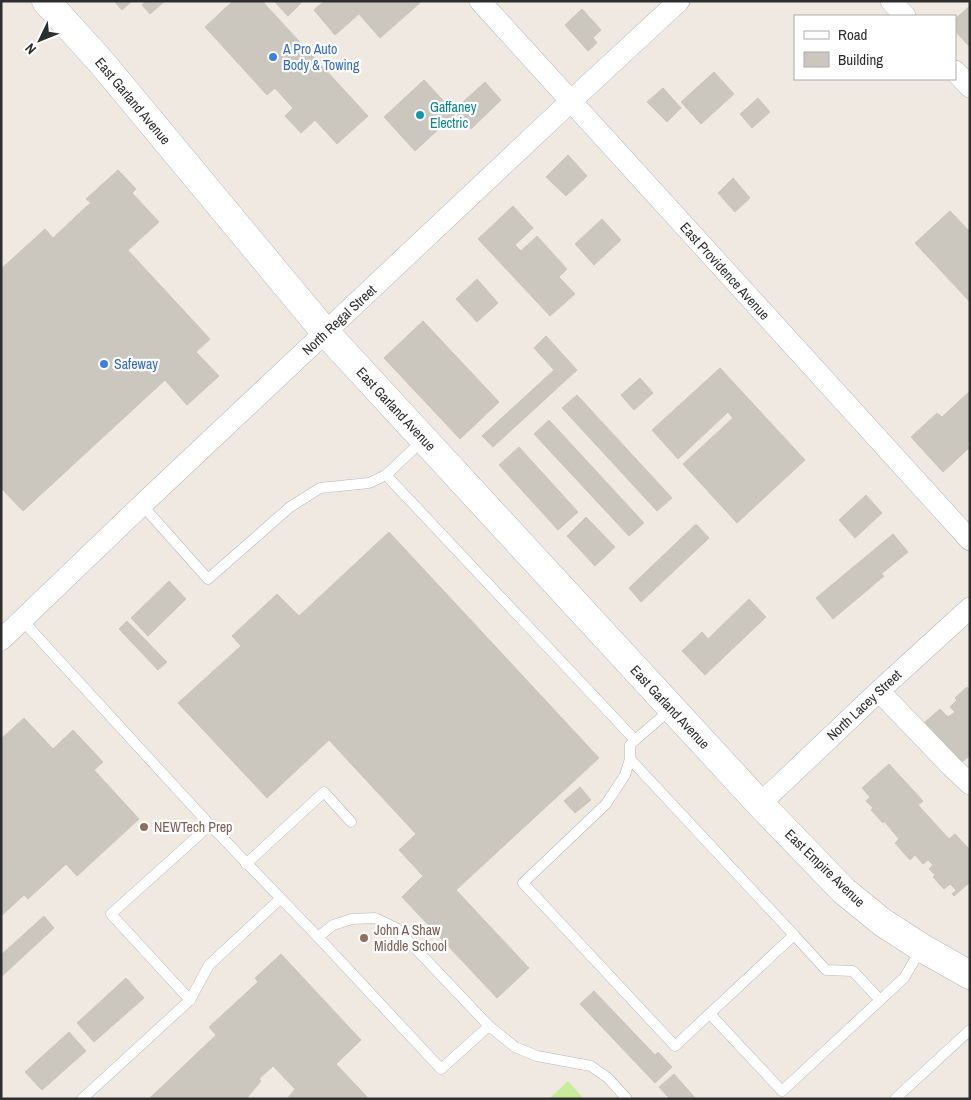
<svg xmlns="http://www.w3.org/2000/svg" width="971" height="1100" viewBox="0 0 971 1100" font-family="'Archivo Narrow',sans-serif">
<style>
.pitch{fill:#c9ec9a}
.building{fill:#cbc7bf;stroke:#cbc5ba}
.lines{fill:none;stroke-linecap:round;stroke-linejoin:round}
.lane-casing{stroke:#b4b7c1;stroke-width:11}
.street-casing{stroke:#b4b7c1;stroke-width:22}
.secondary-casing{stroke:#b4b7c1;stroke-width:29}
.lane{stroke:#fff;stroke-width:10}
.street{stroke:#fff;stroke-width:21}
.secondary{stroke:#fff;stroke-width:28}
.shop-dot{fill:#3f7fe0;stroke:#fff;stroke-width:2}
.culture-dot{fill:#0f9aa8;stroke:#fff;stroke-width:2}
.education-dot{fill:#8d6e63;stroke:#fff;stroke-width:2}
.labels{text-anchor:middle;stroke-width:4.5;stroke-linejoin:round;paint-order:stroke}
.shop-label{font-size:14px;fill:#366cbe;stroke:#fff;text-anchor:start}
.street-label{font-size:14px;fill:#2e2e2e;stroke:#fff}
.culture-label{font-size:14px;fill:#0d838f;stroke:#fff;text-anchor:start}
.education-label{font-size:14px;fill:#785e54;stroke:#fff;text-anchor:start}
</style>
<rect width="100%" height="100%" fill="#efe9e1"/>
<path class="pitch" d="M568,1081L584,1099H549Z"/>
<g class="building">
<path d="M114,1H132L122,10Z"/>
<path d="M146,1H165L150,14L142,5Z"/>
<path d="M233,1H262L368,116L337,144L315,120L301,133L285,116L293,108L275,88L267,95L205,27Z"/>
<path d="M274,1H303L288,16Z"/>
<path d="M324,1H421V2L380,38L359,14L335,35L314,10Z"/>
<path d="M970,6V47L955,31V19Z"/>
<path d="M582,9L601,30L593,38L597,43L588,51L565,25Z"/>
<path d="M714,72L734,94L701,124L681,102Z"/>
<path d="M424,80L453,111L485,82L501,100L471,129L456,113L415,151L384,117Z"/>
<path d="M663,88L681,108L667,122L647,102Z"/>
<path d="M758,98L770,112L752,128L740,114Z"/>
<path d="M568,155L587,176L566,196L546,177Z"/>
<path d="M118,170L136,189L132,193L159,222L128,250L87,206L91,203L86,199Z"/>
<path d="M733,178L750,198L735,212L718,193Z"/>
<path d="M87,206L210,339L196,352L219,376L187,405L165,380L23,511L1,488V269L45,229L53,238Z"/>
<path d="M513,206L533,228L515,245L521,251L537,236L567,269L559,277L575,294L550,316L478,239Z"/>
<path d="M950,211L970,232V302L915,243Z"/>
<path d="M602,219L621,240L594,265L575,244Z"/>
<path d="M477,279L498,303L477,322L456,299Z"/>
<path d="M423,321L499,402L460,439L384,358Z"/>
<path d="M546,336L577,370L493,447L482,436L554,370L534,348Z"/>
<path d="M720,368L805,460L737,523L683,464L733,418L728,412L678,459L652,430Z"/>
<path d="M640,378L653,393L634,410L621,395Z"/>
<path d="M970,391V442L967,444L970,447L943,472L911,437L937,413L942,417Z"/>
<path d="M577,395L672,498L657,511L562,408Z"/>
<path d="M549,420L644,523L629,536L534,434Z"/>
<path d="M519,447L578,512L558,530L499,465Z"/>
<path d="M866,495L882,513L855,538L839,520Z"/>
<path d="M586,517L615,547L595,566L567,536Z"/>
<path d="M696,524L709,538L641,602L629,588Z"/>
<path d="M389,532L599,758L456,890L529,968L497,998L402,897L423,876L399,850L416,834L329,740L267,798L178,703L241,646L232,636L277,594L299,616Z"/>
<path d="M893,534L908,552L881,574L884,576L833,619L816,598Z"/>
<path d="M169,581L186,599L148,636L131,618Z"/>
<path d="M749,599L766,617L705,675L682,651L702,632L708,639Z"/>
<path d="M127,621L167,662L158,670L119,629Z"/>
<path d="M967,687L970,690V755L961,763L924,723L940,709L948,717L955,712L950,707L957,700L955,698Z"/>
<path d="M24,718L53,749L73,730L103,762L94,770L139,819L77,876L66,864L28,899L1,869V739Z"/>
<path d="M889,764L923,801L918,805L949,839L955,834L970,850V884L969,883L954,896L952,894L956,890L950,884L944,889L933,877L935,875L929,869L933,865L928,860L923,864L915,855L910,860L895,843L899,839L884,821L883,823L871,810L873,808L866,801L870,797L862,788Z"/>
<path d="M580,787L591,800L575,813L564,801Z"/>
<path d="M1,869L24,895L1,916Z"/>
<path d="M44,916L54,928L1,977V955Z"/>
<path d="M281,954L361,1040L336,1064L369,1099H287L295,1089L273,1066L259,1079L261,1081L246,1099H149L216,1035L209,1027L258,982L255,978Z"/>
<path d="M126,978L144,998L94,1042L77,1023Z"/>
<path d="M594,991L655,1055L658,1052L672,1067L655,1083L580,1004Z"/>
<path d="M69,1032L86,1051L42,1090L25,1072Z"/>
<path d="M674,1074L696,1099H670L659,1087Z"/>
</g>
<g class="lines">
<defs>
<g id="lane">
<path d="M423,440L386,475L635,740L670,710"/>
<path d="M142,505L208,579L290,507L320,488L369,483L386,475"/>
<path d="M22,620L210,825L318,937"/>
<path d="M630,759L794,935L675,1046L523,883L606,804L625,775L630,759V745L635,740"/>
<path d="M246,864L324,792L351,822"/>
<path d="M794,935L826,970L853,971L880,1000"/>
<path d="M190,1000L111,914L210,825"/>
<path d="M710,1014L782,1091L904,978L921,949"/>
<path d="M489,1026L441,1069L318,937L333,925L352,919L375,918L396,928L489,1026L515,1047L537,1056L591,1066L608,1078L627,1099"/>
<path d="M82,1099L190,1000L209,965L280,899"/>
<path d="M895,1099L970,1030"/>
</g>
<g id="street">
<path d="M480,1L970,540"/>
<path d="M891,1L905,16"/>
<path d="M955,71L970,87"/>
<path d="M1,640L147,500L571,101L679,1"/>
<path d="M879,691L951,766L970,784"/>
<path d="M760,804L879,691L970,608"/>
</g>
<path id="secondary" d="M46,1L102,63L326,333L760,804L844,891L882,922L922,948L970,975"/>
</defs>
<use href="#lane" class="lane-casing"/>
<use href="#street" class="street-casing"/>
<use href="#secondary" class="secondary-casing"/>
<use href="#lane" class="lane"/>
<use href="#street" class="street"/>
<use href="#secondary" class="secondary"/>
</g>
<g class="shop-dot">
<circle cx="273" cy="57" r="5"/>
<circle cx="104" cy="364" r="5"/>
</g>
<circle class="culture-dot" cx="420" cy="115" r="5"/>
<g class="education-dot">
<circle cx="144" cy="827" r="5"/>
<circle cx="364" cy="938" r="5"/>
</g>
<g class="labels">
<g class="shop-label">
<text x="283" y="54">A Pro Auto<tspan x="283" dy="16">Body &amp; Towing</tspan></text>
<text x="114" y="369">Safeway</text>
</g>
<g class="street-label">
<text transform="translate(133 101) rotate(50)" y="5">East Garland Avenue</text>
<text transform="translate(725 271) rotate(48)" y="5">East Providence Avenue</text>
<text transform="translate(339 320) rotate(-43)" y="5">North Regal Street</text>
<text transform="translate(396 409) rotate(47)" y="5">East Garland Avenue</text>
<text transform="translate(864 705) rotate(-43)" y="5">North Lacey Street</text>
<text transform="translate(670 707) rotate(47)" y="5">East Garland Avenue</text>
<text transform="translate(825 868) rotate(44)" y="5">East Empire Avenue</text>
</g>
<g class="culture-label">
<text x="430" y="112">Gaffaney<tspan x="430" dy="16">Electric</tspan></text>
</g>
<g class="education-label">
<text x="154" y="832">NEWTech Prep</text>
<text x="374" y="935">John A Shaw<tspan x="374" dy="16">Middle School</tspan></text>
</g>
</g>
<rect width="971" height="1100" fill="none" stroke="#2e2e2e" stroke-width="5"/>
<rect x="794" y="15" width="162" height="65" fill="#ffffff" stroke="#ababab"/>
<rect x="804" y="31" width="25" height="8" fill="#ffffff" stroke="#ababab"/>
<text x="838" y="40" font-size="15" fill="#2e2e2e">Road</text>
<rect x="804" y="52" width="25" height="15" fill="#cbc7bf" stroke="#ababab"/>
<text x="838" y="65" font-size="15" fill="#2e2e2e">Building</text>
<g transform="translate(40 40) rotate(227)" stroke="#ffffff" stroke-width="4" paint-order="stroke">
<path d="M0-4L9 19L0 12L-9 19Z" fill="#2e2e2e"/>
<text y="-8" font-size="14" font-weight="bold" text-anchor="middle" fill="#2e2e2e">N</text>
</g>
</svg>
